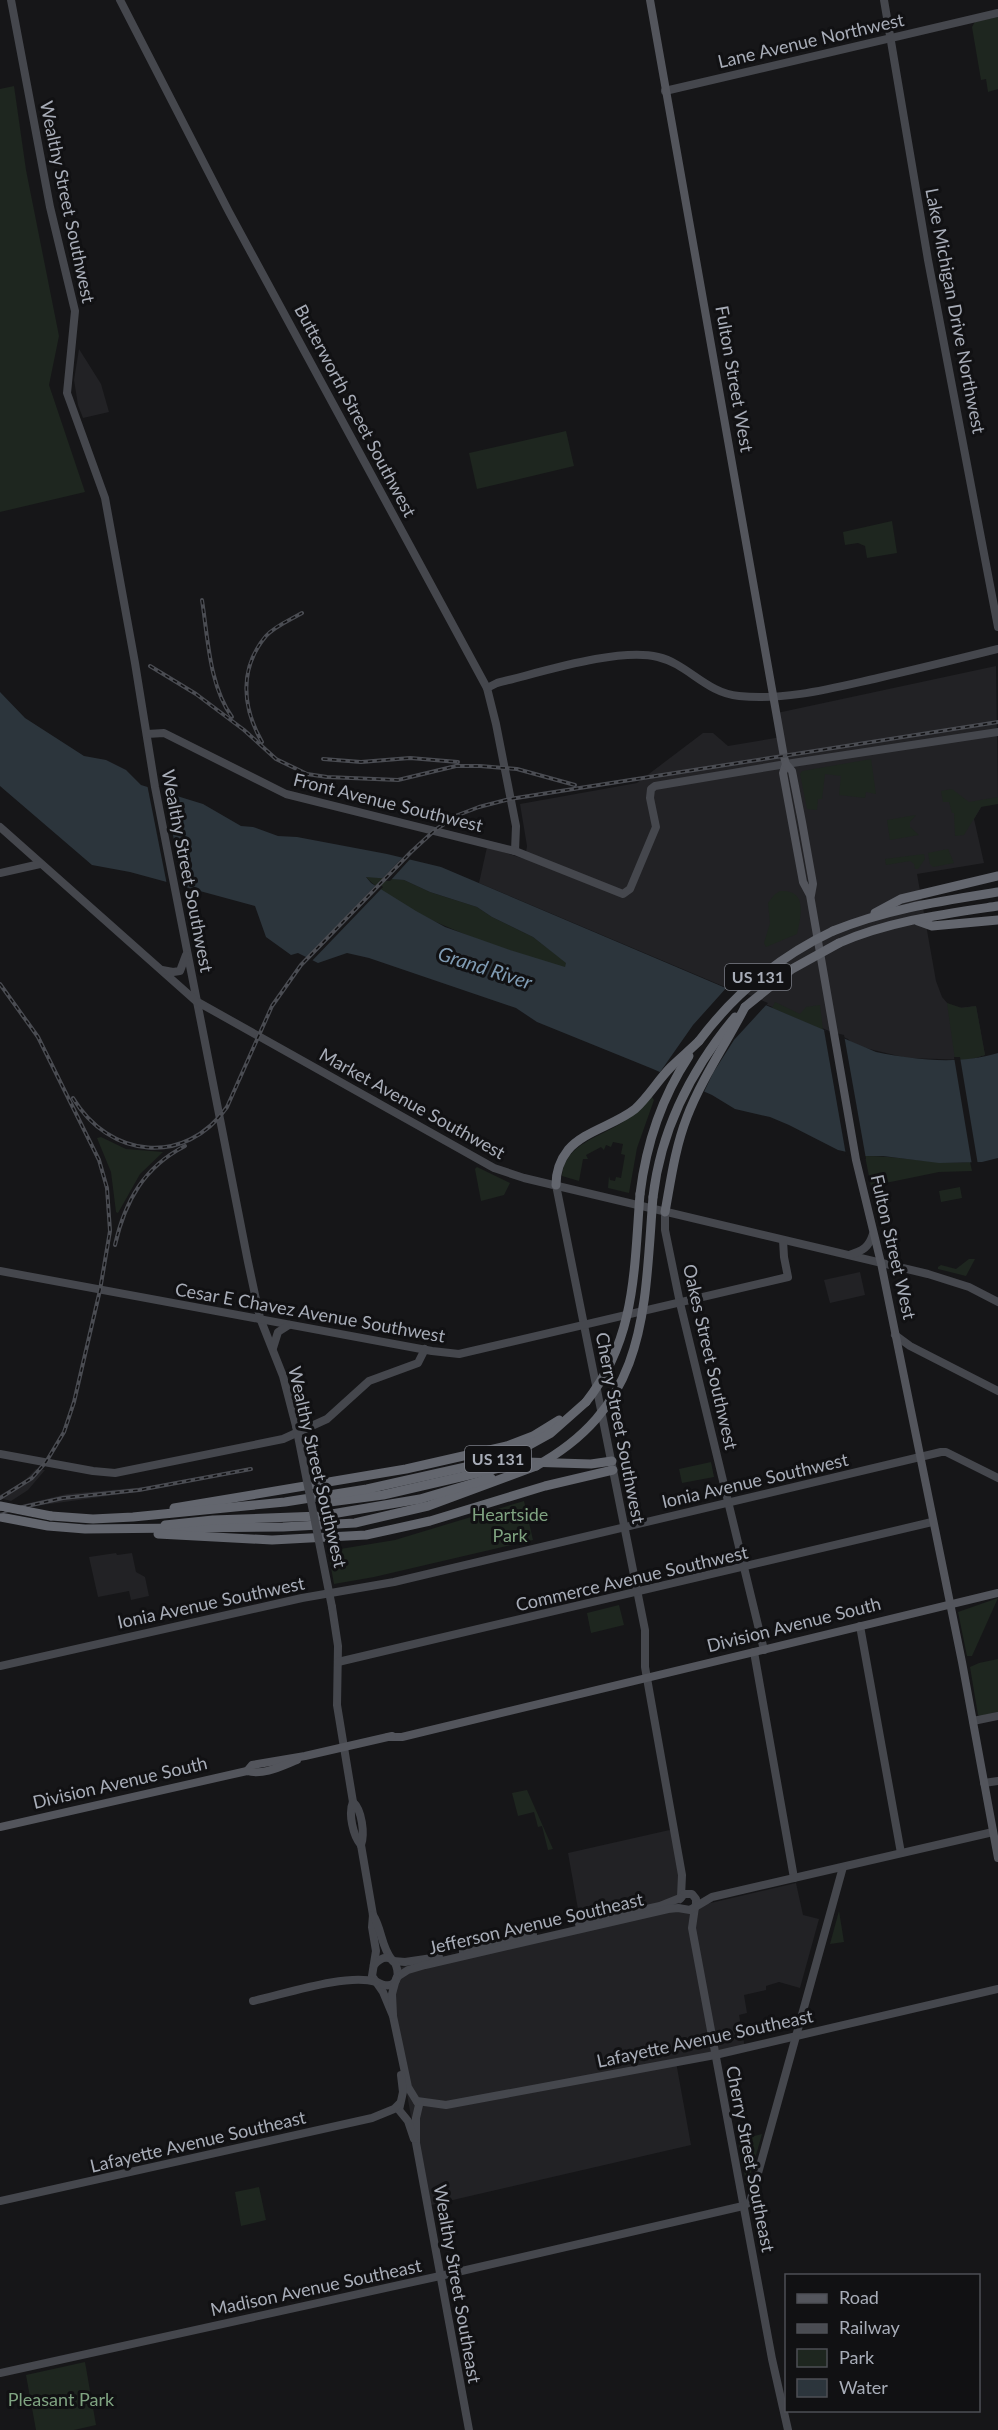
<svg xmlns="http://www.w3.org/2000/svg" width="998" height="2430" viewBox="0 0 998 2430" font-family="Lato,sans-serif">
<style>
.built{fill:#222225}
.green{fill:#1e261f}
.water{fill:#2c353c;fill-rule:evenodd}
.pier{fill:#161618}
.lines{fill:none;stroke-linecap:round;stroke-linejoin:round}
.secondary{stroke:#45474d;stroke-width:8}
.primary{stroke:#53555c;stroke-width:8}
.highway{stroke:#63666e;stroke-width:9}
.rail-casing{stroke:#4a4c52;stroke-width:4}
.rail{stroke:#111113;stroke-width:1.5;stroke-dasharray:4.5;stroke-linecap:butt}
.secondary-bridge{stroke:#45474d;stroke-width:8}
.highway-bridge{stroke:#63666e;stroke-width:9}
.labels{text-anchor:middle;stroke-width:6;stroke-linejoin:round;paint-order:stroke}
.shield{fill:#111113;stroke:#7b7e86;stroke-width:1.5}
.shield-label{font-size:16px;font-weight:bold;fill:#a8adb8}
.street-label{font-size:18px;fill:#a8adb8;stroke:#111113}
.park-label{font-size:18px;fill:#7fa381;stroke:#111113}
.water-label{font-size:20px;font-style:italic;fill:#7f9bb3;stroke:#111113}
</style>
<rect width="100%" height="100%" fill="#161618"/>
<g class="built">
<path d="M79,349L101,384L109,412L83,418L78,405L74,380Z"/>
<path d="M996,666L998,801L983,804L974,819L984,863L917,874L936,981L942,997L948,1004L958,1008L976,1006L985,1055L968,1060L907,1058L865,1048L852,1043L848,1039L479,883L487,847L525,859L527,846L520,804L637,783L703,733H713L728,746L781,737L777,713Z"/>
<path d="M860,1272L865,1295L830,1303L824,1280Z"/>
<path d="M251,1467L252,1470L144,1491L35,1506L25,1504L67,1494L156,1486Z"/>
<path d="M36,1469L45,1470L28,1490L11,1501L0,1498V1495L24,1481Z"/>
<path d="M116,1553L117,1555L132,1553L136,1572L145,1577L149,1596L131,1600L129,1591L98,1597L89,1557Z"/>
<path d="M674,1829L681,1904L685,1909L796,1883L803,1915L819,1919L800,1988L779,1982L766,1986V1990L744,1995L747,2013L739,2015L745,2048L676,2062L691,2145L427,2206L393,2016L398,1968L527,1936L547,1935L581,1926L568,1853Z"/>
</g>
<g class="green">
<path d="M998,17V89L988,92L986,79L981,80L972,27L975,22Z"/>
<path d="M14,86L26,170L59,336L49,385L85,492L0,512V89Z"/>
<path d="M566,431L574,466L477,489L469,453Z"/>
<path d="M892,521L897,553L867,558L865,546L858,543L845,545L843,532Z"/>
<path d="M871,759L876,794L866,792L865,798L839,795L841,776L825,774L822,799H818L817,810L807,809L800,774L802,771Z"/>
<path d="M952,789L969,802L998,797V804L981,807L964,835L955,836L954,813H952L949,802H943L941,791Z"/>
<path d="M916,815L910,822V827L919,835L890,840L887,820Z"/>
<path d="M948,849L954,863L933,867L930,864L928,853Z"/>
<path d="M924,854L925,859L918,869H915L914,864L910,861L886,865L885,859Z"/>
<path d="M365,876L404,880L430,892L477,907L492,917L533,937L567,963L565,968C550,965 535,959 521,954C474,939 399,912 365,876Z"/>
<path d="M780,891C808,889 801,916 797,934L766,947L764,943L770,923L768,903L774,895Z"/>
<path d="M775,1002L800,1014L806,1007L820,1005L823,1030L772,1008Z"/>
<path d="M947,1003L962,1008L976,1006L985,1055L968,1060H955Z"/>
<path d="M651,1096L654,1100L637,1148L629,1193L608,1188L609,1176L610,1180L615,1181L616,1177L621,1178L625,1155L621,1154L623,1144L613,1142L611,1147L606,1145L604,1150L601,1147L586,1155L588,1159H583L579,1181L562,1176C564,1144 601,1137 623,1122C633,1114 642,1105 651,1096Z"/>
<path d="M101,1137L126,1149L163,1152L140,1174L118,1213L116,1212L111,1172L97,1138Z"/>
<path d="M865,1156C901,1156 935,1165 970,1162L972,1171L939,1172L871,1186Z"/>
<path d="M477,1167L510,1183L504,1195L481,1201L475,1169Z"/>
<path d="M960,1187L962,1198L941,1202L939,1191Z"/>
<path d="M969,1259H975L966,1276L938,1269V1267L941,1265L956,1269Z"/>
<path d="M711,1462L714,1477L682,1483L679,1469Z"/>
<path d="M524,1501L533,1540L374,1577L334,1584L328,1551L395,1540Z"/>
<path d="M998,1598L972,1656H967L958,1612Z"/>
<path d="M619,1605L624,1625L591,1633L587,1613Z"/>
<path d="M998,1659V1712L980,1716L978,1715L970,1667L979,1663Z"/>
<path d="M527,1790L553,1849L548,1850L542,1826L538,1827L534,1812L518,1816L512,1793Z"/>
<path d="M839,1911L844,1942L830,1944Z"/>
<path d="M762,2134L747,2187L738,2140Z"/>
<path d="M259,2187L266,2220L241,2226L235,2192Z"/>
<path d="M85,2362L96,2425L74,2430H36L26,2375Z"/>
</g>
<path class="water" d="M0,692L25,718L84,756L106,760L126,770L141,785L203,804L241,826L253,827L278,836L297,837L387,854L441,867L876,1052C915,1060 959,1065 998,1053V1158L982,1162L939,1163L883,1156H865L838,1150L789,1125L770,1117L735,1109L712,1095L653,1069L537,1022L516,1008L369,958L347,953L318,963L298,953L291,955L266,937L255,906L130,872L92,865L0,786ZM366,877L404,880L430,892L477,907L492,917L533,937L566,963L565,967L510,950L445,927L416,911L371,883Z"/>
<g class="pier">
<path d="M147,784L164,790L184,890L167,885Z"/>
<path d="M405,855L412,857L390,881H380Z"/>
<path d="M378,883L383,887L310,963L303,961Z"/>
<path d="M728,986L768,1003L734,1040L713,1073L703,1094L658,1075L693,1025Z"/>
<path d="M824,1030L844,1035L866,1159L846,1155Z"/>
<path d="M954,1057H960L978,1165H972Z"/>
</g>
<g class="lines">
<g class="secondary">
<path d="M11,0L50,207L75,311L67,393L105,498L135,663L155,787L248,1262L260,1318L283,1376L296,1426"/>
<path d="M120,0L229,212L487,688L496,724L516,826L515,851"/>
<path d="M884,0L928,260L998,627"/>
<path d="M665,91L998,13"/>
<path d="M487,688L497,683C539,673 618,647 658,657C688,664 706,693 739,696C785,701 833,688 878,678C918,669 958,659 998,649"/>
<path d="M147,734L164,733L286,794L515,851L623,894L630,889L656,827L650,798L651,789L655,786L786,764L998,732"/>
<path d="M0,827L196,1001L494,1168L524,1178L928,1274L969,1287L998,1302"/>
<path d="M0,873L40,864"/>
<path d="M162,970L173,972L180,971L186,955"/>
<path d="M556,1185L645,1630V1667L682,1875L681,1897"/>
<path d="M665,1212V1230L680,1303L764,1650"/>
<path d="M849,1255C863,1251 869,1247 873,1234"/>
<path d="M0,1271L432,1351L459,1354L788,1277L784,1257L783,1240"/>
<path d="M895,1335L910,1346L998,1391"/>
<path d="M273,1348L278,1332L289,1325"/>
<path d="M0,1454L93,1471L115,1473L283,1439L327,1419L369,1381L418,1363L425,1349"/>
<path d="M332,1607L338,1646L337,1705L353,1802C348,1813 353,1836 361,1845L373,1915L372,1927L376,1951L372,1976L383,1992L393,2016L408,2087L419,2105L416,2118V2143L469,2430"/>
<path d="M860,1626L901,1853"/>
<path d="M754,1652L794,1878"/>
<path d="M338,1662L932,1522"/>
<path d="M0,1666L302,1598L394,1582L941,1452H946L998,1478"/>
<path d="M973,1721L998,1716"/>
<path d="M984,1783L998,1781"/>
<path d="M353,1802C362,1810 365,1834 361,1845"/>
<path d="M680,1899L684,1894H692L696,1899V1906"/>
<path d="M695,1907L692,1928L772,2359L788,2430"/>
<path d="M373,1915C382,1929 381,1947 392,1960"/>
<path d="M579,1924L660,1906L680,1898"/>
<path d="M463,1952L533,1935"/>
<path d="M393,1961L405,1962L439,1957"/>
<path d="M374,1965C399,1937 410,2000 377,1982"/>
<path d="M397,1977L408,1970L425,1965L668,1909L678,1908L690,1910L712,1897L993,1832"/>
<path d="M253,2001C285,1994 347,1973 376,1982"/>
<path d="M393,2015L392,1994L396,1979"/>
<path d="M401,2075L403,2092L399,2110L408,2121L414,2139"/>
<path d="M417,2101L446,2105L715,2055L998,1989"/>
<path d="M0,2201L372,2118L394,2109L400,2103"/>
<path d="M0,2373L440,2276L743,2206L750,2202L843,1867"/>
</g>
<g class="primary">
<path d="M650,0L784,757L786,764L783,773L803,882L810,895L856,1160L881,1263L962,1662L998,1858"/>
<path d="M786,764L792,771L802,822L813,884L811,895"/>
<path d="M388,1737H402L998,1593"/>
<path d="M247,1771L252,1765L305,1756L392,1736"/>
<path d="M0,1827L247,1771C263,1776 282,1766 297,1760"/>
</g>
<g class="highway">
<path d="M875,913L901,899L998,876"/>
<path d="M918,921L932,926L998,920"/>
<path d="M833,931C886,909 942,901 998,892"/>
<path d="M839,943C889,921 944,914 998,906"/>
<path d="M556,1185C556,1173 560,1160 568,1150C584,1131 615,1125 635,1109C649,1096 658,1080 671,1067C680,1058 690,1050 699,1041"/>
<path d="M640,1194C646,1145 662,1097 689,1056"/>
<path d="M653,1197C661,1128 691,1070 735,1017"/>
<path d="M665,1212C671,1179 675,1148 687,1117C702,1078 726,1044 745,1007"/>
<path d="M322,1503L383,1495L526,1462L591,1464L612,1461"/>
<path d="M174,1508L406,1469L507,1446L533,1436L559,1420"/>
<path d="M51,1516L93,1519L133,1517L285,1502L367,1489L488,1462L513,1454L551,1433L586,1402"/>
<path d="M0,1517L48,1526L85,1529L283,1527L355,1523L428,1506L536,1466"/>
<path d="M165,1525L213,1520L320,1516L420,1499L491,1478"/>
<path d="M158,1534L272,1540L366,1535L430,1521L545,1486L613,1470"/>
</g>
<defs>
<g id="rail">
<path d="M202,600C208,638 209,685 232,717"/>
<path d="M150,666L196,694L244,730L276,759L307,774L327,777L398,780L456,766H480L517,769L575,785"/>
<path d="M262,742C242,707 239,668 266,636C275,626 290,620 302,613"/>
<path d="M323,759L361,762L410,758L458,762"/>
<path d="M0,984L38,1037L99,1160L107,1188L110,1231L100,1290L74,1402L64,1432L46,1462L32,1478L0,1498"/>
<path d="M73,1098C109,1158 185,1167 227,1107L272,1006L301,965L411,852L435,830L458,815L479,807L510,799L998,722"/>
<path d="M115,1245C125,1201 144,1167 185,1146"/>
<path d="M0,1512L63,1498L139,1490L251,1469"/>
</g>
</defs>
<use href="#rail" class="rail-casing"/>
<use href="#rail" class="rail"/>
<path class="secondary-bridge" d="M296,1426L332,1607"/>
<g class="highway-bridge">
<path d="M745,1007L792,969L839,943"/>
<path d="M699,1041C735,993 778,957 833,931"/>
<path d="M586,1402C636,1339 634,1270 640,1194"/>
<path d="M536,1466C649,1404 644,1309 653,1197"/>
<path d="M0,1506L51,1516"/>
</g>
</g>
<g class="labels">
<g class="shield">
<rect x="725" y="964" width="66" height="26" rx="4.5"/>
<rect x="465" y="1446" width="66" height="26" rx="4.5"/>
</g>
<g class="shield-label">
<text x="758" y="983">US 131</text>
<text x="498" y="1465">US 131</text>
</g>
<g class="street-label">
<text transform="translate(811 41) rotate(-13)" y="6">Lane Avenue Northwest</text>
<text transform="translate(67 202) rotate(78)" y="6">Wealthy Street Southwest</text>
<text transform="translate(955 311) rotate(79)" y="6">Lake Michigan Drive Northwest</text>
<text transform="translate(734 379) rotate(80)" y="6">Fulton Street West</text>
<text transform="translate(355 411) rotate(62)" y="6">Butterworth Street Southwest</text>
<text transform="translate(388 803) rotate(14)" y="6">Front Avenue Southwest</text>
<text transform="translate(187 871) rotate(79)" y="6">Wealthy Street Southwest</text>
<text transform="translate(412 1104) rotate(29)" y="6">Market Avenue Southwest</text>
<text transform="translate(893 1247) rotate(77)" y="6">Fulton Street West</text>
<text transform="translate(310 1313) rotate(10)" y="6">Cesar E Chavez Avenue Southwest</text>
<text transform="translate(710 1357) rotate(77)" y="6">Oakes Street Southwest</text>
<text transform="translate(620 1428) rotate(79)" y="6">Cherry Street Southwest</text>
<text transform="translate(317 1467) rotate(77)" y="6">Wealthy Street Southwest</text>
<text transform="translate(755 1481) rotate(-13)" y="6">Ionia Avenue Southwest</text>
<text transform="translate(632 1579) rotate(-13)" y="6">Commerce Avenue Southwest</text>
<text transform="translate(211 1603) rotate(-12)" y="6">Ionia Avenue Southwest</text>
<text transform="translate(794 1625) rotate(-14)" y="6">Division Avenue South</text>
<text transform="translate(120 1783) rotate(-13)" y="6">Division Avenue South</text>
<text transform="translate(536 1924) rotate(-13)" y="6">Jefferson Avenue Southeast</text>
<text transform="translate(705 2039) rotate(-12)" y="6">Lafayette Avenue Southeast</text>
<text transform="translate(198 2142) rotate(-13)" y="6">Lafayette Avenue Southeast</text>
<text transform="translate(750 2159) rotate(79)" y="6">Cherry Street Southeast</text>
<text transform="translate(457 2284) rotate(80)" y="6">Wealthy Street Southeast</text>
<text transform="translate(316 2288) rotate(-12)" y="6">Madison Avenue Southeast</text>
</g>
<g class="park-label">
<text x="510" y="1521">Heartside<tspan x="510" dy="21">Park</tspan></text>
<text x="61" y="2406">Pleasant Park</text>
</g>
<g class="water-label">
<text transform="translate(485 968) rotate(18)" y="7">Grand River</text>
</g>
</g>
<rect x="785" y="2274" width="195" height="138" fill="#111113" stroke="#4d4f55" stroke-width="1.5"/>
<rect x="797" y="2294" width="30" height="9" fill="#53555c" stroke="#4d4f55" stroke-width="1.5"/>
<text x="839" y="2304" font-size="18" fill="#a8adb8">Road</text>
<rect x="797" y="2324" width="30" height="9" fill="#4a4c52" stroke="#4d4f55" stroke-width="1.5"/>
<text x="839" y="2334" font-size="18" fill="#a8adb8">Railway</text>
<rect x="797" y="2349" width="30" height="18" fill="#1e261f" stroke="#4d4f55" stroke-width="1.5"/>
<text x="839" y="2364" font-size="18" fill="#a8adb8">Park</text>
<rect x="797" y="2379" width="30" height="18" fill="#2c353c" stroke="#4d4f55" stroke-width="1.5"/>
<text x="839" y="2394" font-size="18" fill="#a8adb8">Water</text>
</svg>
